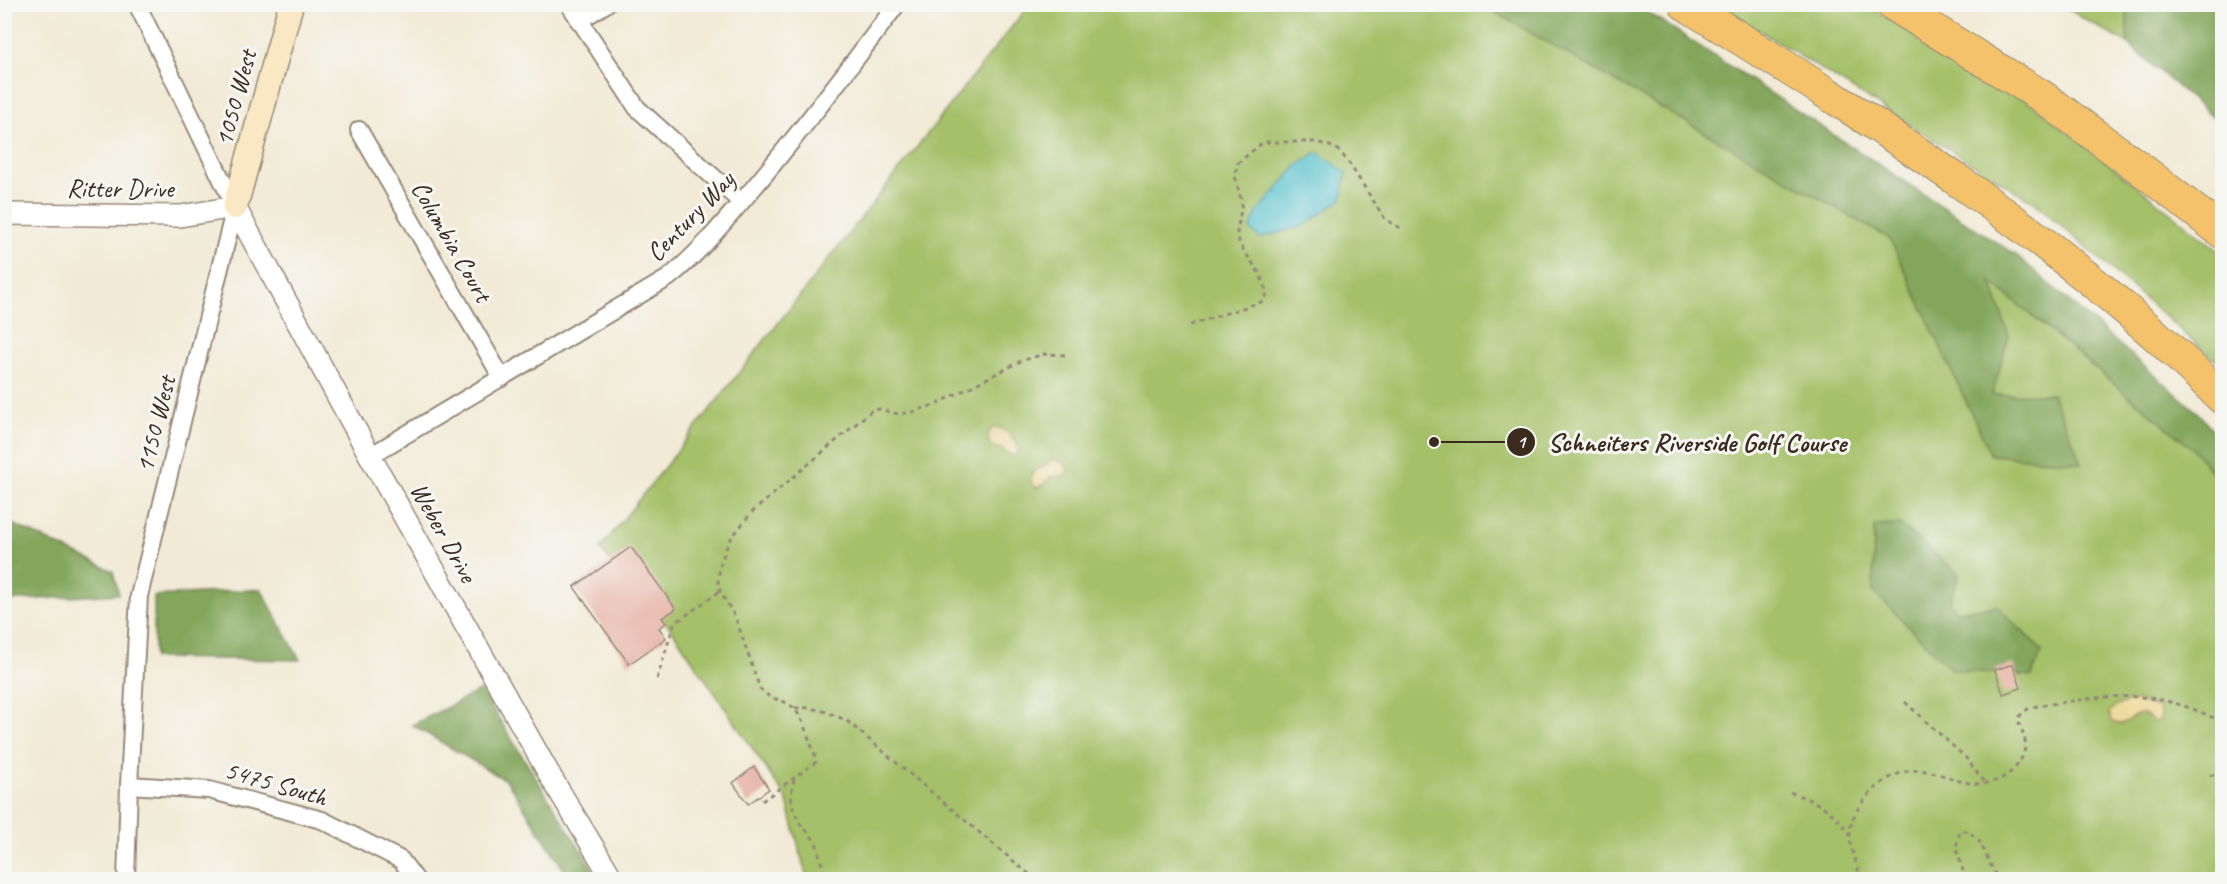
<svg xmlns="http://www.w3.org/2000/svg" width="2227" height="884" viewBox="0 0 2227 884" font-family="Caveat,sans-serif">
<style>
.green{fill:#a4c067;stroke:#707542;stroke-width:1.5}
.forest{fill:#83a65c;stroke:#5f683d;stroke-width:1.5}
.sand{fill:#eeda9e;stroke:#94825e;stroke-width:1.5}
.water{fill:#55c1ce;stroke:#487676;stroke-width:1.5}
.building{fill:#e8b5a8}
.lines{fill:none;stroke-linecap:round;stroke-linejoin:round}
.minor-casing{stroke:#968a7a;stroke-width:20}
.tertiary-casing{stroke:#968a7a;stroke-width:24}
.secondary-casing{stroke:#968a7a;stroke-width:27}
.motorway-casing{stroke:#968a7a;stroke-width:34}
.path{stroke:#968a7a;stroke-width:3;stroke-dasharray:4.5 4.5;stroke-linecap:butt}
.minor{stroke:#fff;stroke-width:16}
.tertiary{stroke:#fff;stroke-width:21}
.secondary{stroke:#fae7c3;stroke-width:24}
.motorway{stroke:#f3c26a;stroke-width:32}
.labels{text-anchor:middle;stroke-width:6;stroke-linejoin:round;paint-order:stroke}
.street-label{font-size:26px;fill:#3b2a1e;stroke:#f6f6f2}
.leader{fill:none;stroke:#3b2a1e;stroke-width:2}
.callout-dot{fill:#3b2a1e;stroke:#f6f6f2;stroke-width:2}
.mark-label{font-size:18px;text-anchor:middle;font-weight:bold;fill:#fff}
.callout-label{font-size:27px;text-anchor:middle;font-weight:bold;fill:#3b2a1e;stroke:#f6f6f2;stroke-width:6;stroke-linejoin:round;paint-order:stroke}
</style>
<rect width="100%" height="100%" fill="#f6f6f2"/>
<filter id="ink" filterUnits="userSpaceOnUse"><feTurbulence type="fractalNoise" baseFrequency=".0167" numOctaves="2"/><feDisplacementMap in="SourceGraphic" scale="12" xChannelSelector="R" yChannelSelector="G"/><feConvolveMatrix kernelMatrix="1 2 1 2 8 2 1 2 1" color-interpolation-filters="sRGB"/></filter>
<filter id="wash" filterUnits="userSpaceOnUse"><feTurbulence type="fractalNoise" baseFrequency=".008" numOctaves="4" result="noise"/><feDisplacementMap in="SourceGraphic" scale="24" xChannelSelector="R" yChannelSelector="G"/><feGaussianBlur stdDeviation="1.35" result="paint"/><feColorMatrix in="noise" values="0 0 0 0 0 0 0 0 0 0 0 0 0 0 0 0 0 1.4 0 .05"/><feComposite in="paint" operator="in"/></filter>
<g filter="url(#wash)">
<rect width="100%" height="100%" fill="#f2ead6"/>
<g class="green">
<path d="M1029,5H1565L1990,281L2193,449L2222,485V879H807L786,798L672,630L600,549Z"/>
<path d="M1718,5H1866L2030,102L2222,253V366L2034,202Z"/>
<path d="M2060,5H2126L2128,44Z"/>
</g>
<g class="forest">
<path d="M1486,5H1637L2016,255L2196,411L2222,440V485L2193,449L1991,282L2009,336L1992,395L2052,394L2082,463L1991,455L1890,239L1494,12Z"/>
<path d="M2126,5H2222V125L2128,44Z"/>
<path d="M4,520L113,571L119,594L5,601Z"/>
<path d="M1900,525L1959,574L1949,604L1958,611L1997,606L2042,651L2032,676L1952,670L1873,591L1874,526Z"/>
<path d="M261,589L300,660L154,658V596Z"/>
<path d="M481,690L599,879H570L507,781L412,725Z"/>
</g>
<g class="sand">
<path d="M995,427C1006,429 1015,438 1019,449L1016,455H1011L1002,449L992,447C987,440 986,431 995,427Z"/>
<path d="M1054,459L1066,464L1067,472L1066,475L1050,477L1043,485L1036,488L1031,482L1032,473Z"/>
<path d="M2130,701H2139L2158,708L2161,716L2159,721L2155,722C2150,720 2148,715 2143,714C2131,712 2128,729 2112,722L2109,712L2116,706Z"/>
</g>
<path class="water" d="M1317,152L1346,172L1342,199L1303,226L1260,238L1250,230L1256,214L1297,166Z"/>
<g id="blocks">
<g class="building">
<path d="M631,547L676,609L662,618L666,623L659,628L666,638L629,664L574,587Z"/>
<path d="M2013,664L2021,688L2003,694L1995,670Z"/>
<path d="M754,767L769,789L748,804L733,783Z"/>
</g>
</g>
</g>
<g filter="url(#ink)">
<use href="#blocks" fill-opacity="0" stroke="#968a7a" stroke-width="1.5"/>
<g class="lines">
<defs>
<g id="minor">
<path d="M569,4L637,108L741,202"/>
<path d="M579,21L606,4"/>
<path d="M359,130L502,378"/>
<path d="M370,456L668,278C701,252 728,217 756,185C805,126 851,66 897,4"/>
<path d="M129,785L209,790L322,820L401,860L416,880"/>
<path d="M126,880L129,785L139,596L235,207L137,4"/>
</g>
<path id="tertiary" d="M4,214L180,216L235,207L370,456L552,779L613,880"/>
<path id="secondary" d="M235,207L291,4"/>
<g id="motorway">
<path d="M1685,4C1873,121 2065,240 2222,398"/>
<path d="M1892,4L2043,97L2141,169L2222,232"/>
</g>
</defs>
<use href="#minor" class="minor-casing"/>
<use href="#tertiary" class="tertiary-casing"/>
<use href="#secondary" class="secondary-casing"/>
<use href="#motorway" class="motorway-casing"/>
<g class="path">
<path d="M1190,325L1264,301L1267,293L1260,274L1240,245L1237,233L1242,203L1235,176L1238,163L1263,142H1317L1336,148L1347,160L1385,219L1402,229"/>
<path d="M657,679L674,624L720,591"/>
<path d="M1905,702L1966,758L1985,783"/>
<path d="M795,708C814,706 831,713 847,721L1036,880"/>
<path d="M2210,776L2222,771"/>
<path d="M794,779L791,795L793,808L799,822L816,842L826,880"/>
<path d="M1790,792C1821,804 1829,807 1850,834"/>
<path d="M762,801L816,762L815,755L803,723L795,708L781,700L771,698L760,689L736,619L720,591L718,581L720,565L729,541L751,513L871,411L879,409L898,414L912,412L937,404L1021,361L1044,354L1068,355"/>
<path d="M1861,880C1858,866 1850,849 1850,835C1849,819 1862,801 1872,791C1928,740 1954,802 2002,778C2014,772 2027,756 2025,741C2023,724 2009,720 2031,707C2108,696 2149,685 2222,722"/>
<path d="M1966,880L1956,848L1960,831H1968L1979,841L1998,880"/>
</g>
<use href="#minor" class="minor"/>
<use href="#tertiary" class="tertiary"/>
<use href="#secondary" class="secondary"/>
<use href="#motorway" class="motorway"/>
</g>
</g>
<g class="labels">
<g class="street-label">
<text transform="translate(235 98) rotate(-75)" y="9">1050 West</text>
<text x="120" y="197">Ritter Drive</text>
<text transform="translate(690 216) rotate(-46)" y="9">Century Way</text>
<text transform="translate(452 241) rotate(60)" y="9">Columbia Court</text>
<text transform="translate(155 424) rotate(-76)" y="9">1150 West</text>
<text transform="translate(444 532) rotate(61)" y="9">Weber Drive</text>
<text transform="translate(276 783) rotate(16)" y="9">5475 South</text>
</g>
</g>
<path class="leader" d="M1434 442L1521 442"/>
<g class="callout-dot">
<circle cx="1434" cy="442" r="6"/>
<circle cx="1521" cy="442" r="15"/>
</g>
<g class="mark-label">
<text x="1521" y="448">1</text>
</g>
<g class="callout-label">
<text x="1697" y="451">Schneiters Riverside Golf Course</text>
</g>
<rect width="2227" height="884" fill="none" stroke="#f6f6f2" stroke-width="24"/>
</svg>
